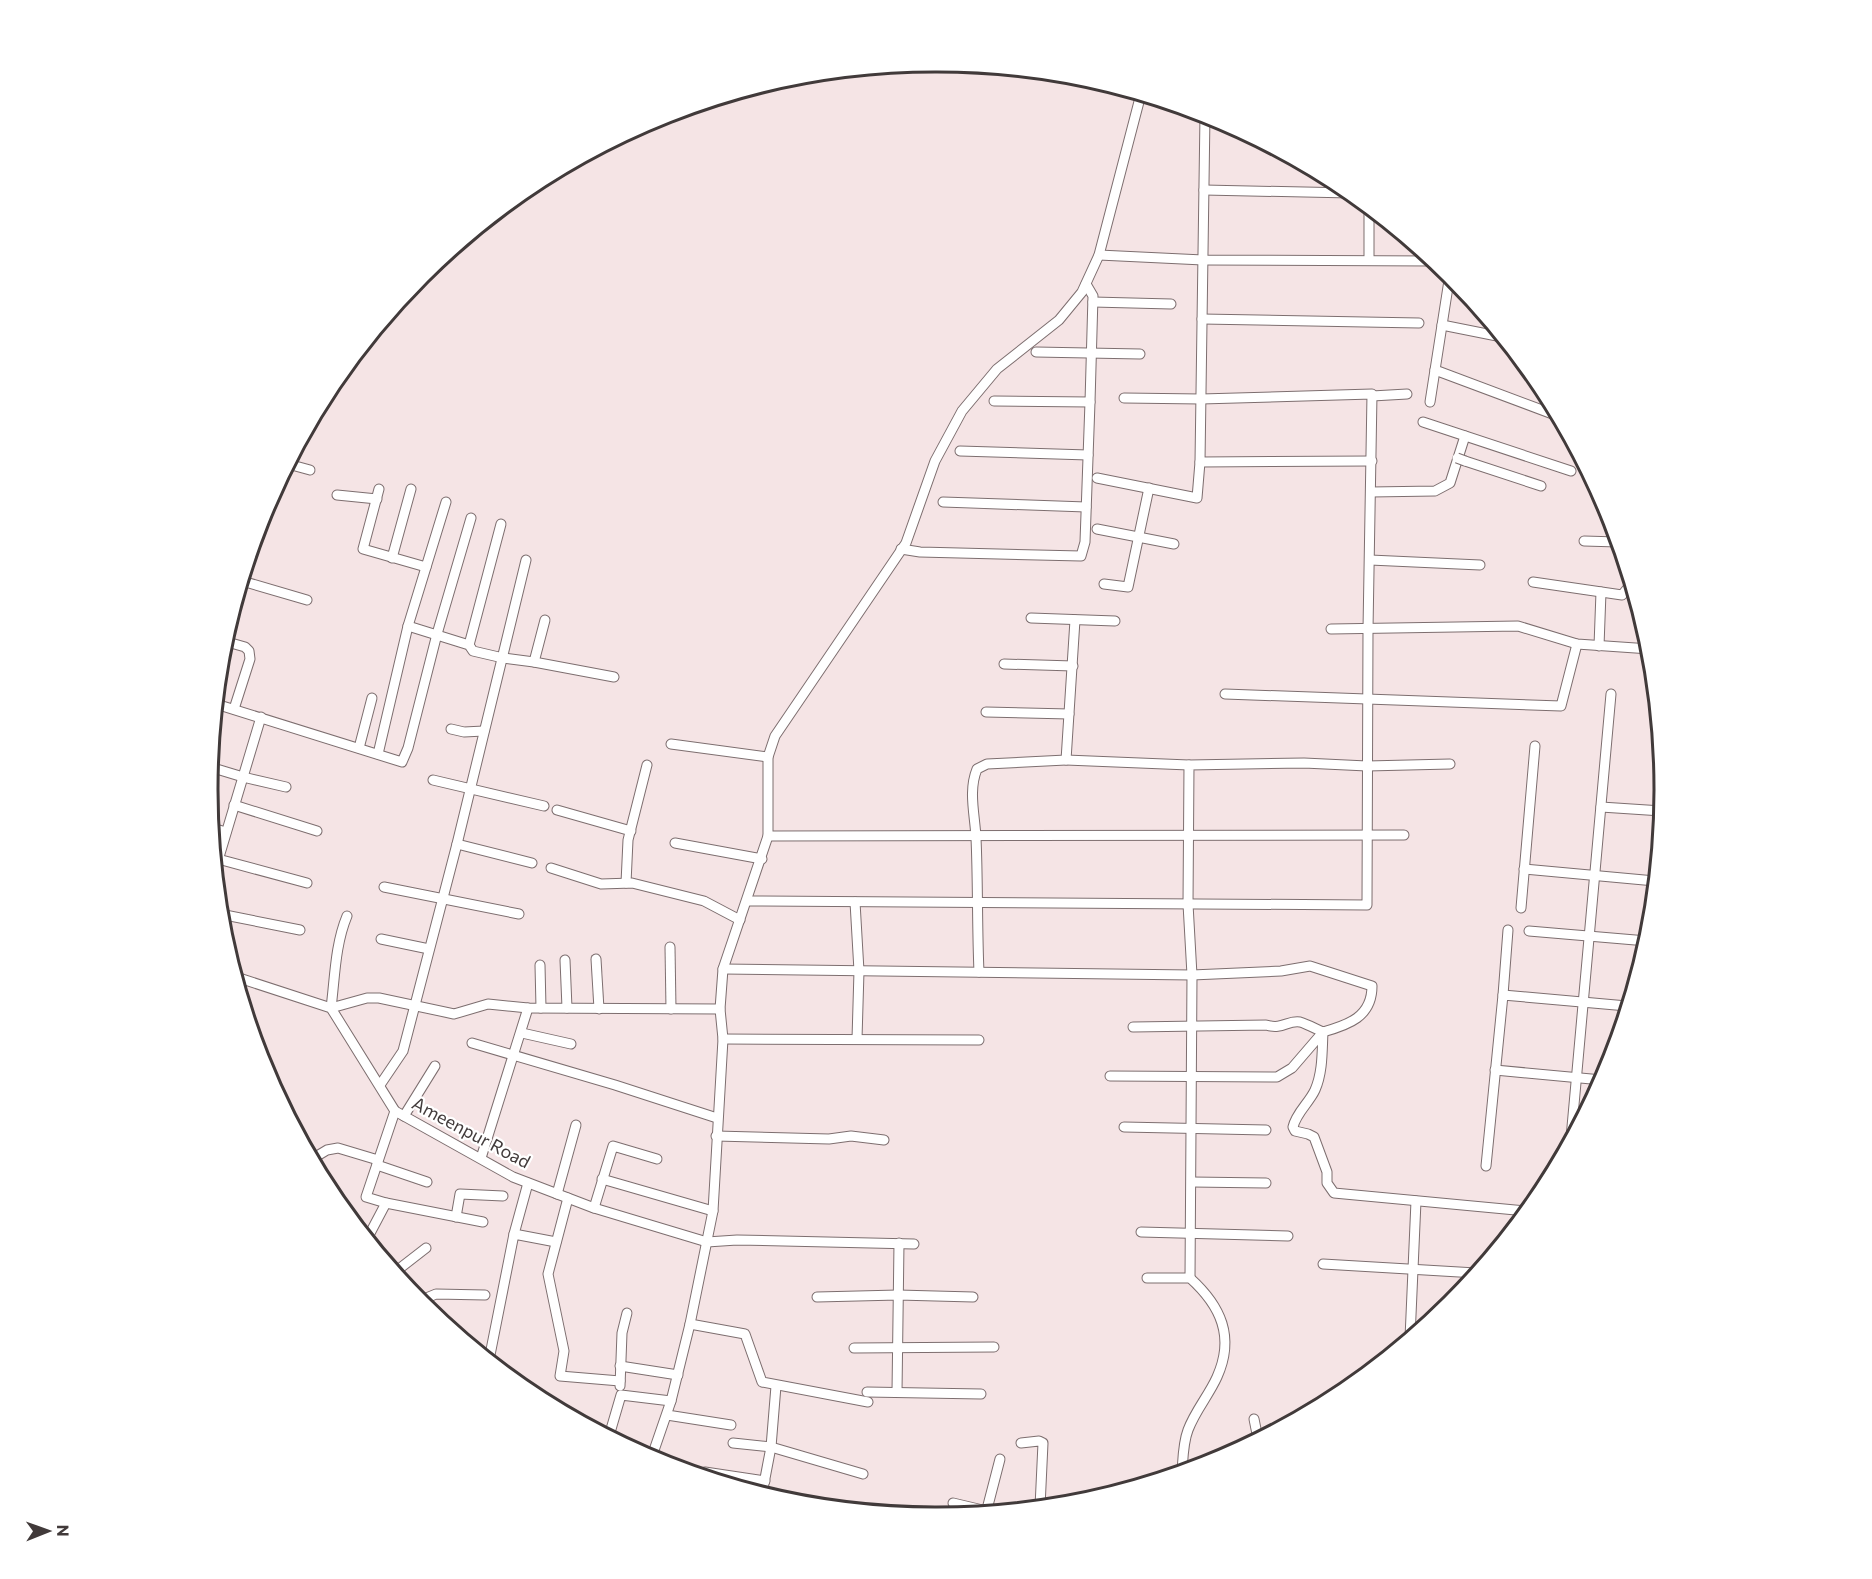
<svg xmlns="http://www.w3.org/2000/svg" width="1872" height="1579" viewBox="0 0 1872 1579" font-family="Commissioner,sans-serif">
<style>
.lines{fill:none;stroke-linecap:round;stroke-linejoin:round}
.minor-casing{stroke:#7d6e6f;stroke-width:11}
.minor{stroke:#fff;stroke-width:9}
.minor-bridge-casing{stroke:#7d6e6f;stroke-width:11;stroke-linecap:butt}
.minor-bridge{stroke:#fff;stroke-width:9}
.labels{text-anchor:middle;stroke-width:4.5;stroke-linejoin:round;paint-order:stroke}
.street-label{font-size:18px;fill:#413a3a;stroke:#fff}
.rim{fill:none;stroke:#413a3a;stroke-width:3}
</style>
<rect width="100%" height="100%" fill="#f5e4e5"/>
<g class="lines">
<defs>
<g id="minor">
<path d="M1205,114L1200,462L1372,461"/>
<path d="M1204,190L1351,193"/>
<path d="M1099,255L1203,260L1434,261"/>
<path d="M1369,260V208"/>
<path d="M1093,302L1171,304"/>
<path d="M1202,319L1419,323"/>
<path d="M1442,325L1502,337"/>
<path d="M1036,352L1140,354"/>
<path d="M1435,370L1558,416"/>
<path d="M1372,396L1407,394"/>
<path d="M994,401L1090,402L1093,296L1086,284"/>
<path d="M1430,402L1450,274"/>
<path d="M1423,422L1571,471"/>
<path d="M960,451L1088,455"/>
<path d="M1465,461L1541,486"/>
<path d="M288,464L310,470"/>
<path d="M1097,478L1197,498L1200,462"/>
<path d="M379,489L363,549L426,567"/>
<path d="M1371,492L1435,491L1450,483L1465,436"/>
<path d="M337,495L377,499"/>
<path d="M943,502L1086,507"/>
<path d="M1097,529L1174,544"/>
<path d="M1584,541L1618,542"/>
<path d="M901,549L920,552L1081,556L1085,542L1090,402"/>
<path d="M392,558L411,489"/>
<path d="M1370,560L1480,565"/>
<path d="M242,581L307,600"/>
<path d="M1533,582L1622,595L1627,589H1632"/>
<path d="M1104,584L1128,587L1149,488"/>
<path d="M1031,618L1115,621"/>
<path d="M408,626L469,645L473,651L503,658L534,662L614,677"/>
<path d="M1331,629L1518,626L1577,644L1650,649"/>
<path d="M224,641L245,647L249,651L250,659L234,709"/>
<path d="M469,645L501,524"/>
<path d="M1599,646L1601,592"/>
<path d="M534,662L545,620"/>
<path d="M1004,664L1073,666"/>
<path d="M1225,694L1561,706L1577,644"/>
<path d="M216,704L402,762L408,748L437,634L471,518"/>
<path d="M986,712L1069,714"/>
<path d="M451,729L464,732L484,731"/>
<path d="M671,744L768,757"/>
<path d="M359,748L372,698"/>
<path d="M378,754L408,626L446,502"/>
<path d="M1066,760L1189,765"/>
<path d="M210,767L243,777L286,787"/>
<path d="M433,780L544,806"/>
<path d="M234,805L317,831"/>
<path d="M1601,807L1662,811"/>
<path d="M557,810L631,831"/>
<path d="M212,828L226,832"/>
<path d="M768,836L1404,835"/>
<path d="M675,843L762,859"/>
<path d="M457,844L532,863"/>
<path d="M218,859L307,883"/>
<path d="M216,867L261,717"/>
<path d="M551,868L601,884L632,883L704,901L740,920"/>
<path d="M1524,869L1655,881"/>
<path d="M626,883L628,840L647,765"/>
<path d="M384,887L519,914"/>
<path d="M747,901L1367,905L1368,630L1372,394L1201,399L1124,398"/>
<path d="M855,902L859,971L857,1039"/>
<path d="M1521,908L1535,746"/>
<path d="M220,914L300,930"/>
<path d="M347,916C335,945 335,977 331,1008L367,998H379L454,1014L488,1004L528,1008L720,1009"/>
<path d="M1529,931L1647,941"/>
<path d="M381,939L429,949"/>
<path d="M670,947L671,1009"/>
<path d="M596,959L599,1009"/>
<path d="M565,960L567,1008"/>
<path d="M540,965L541,1008"/>
<path d="M723,969L1192,975L1281,971L1310,966L1372,986C1372,1017 1348,1025 1323,1032C1316,1029 1307,1024 1300,1022C1287,1020 1283,1030 1266,1025L1133,1027"/>
<path d="M979,972C977,927 978,882 976,838C975,815 968,791 977,769L987,764L1066,760L1075,620"/>
<path d="M236,977L331,1008L395,1111L513,1177L594,1208L707,1242L737,1240L914,1244"/>
<path d="M1503,995L1508,930"/>
<path d="M1323,1032C1322,1050 1323,1072 1315,1090C1309,1103 1296,1113 1293,1127L1295,1131L1308,1134L1314,1137L1327,1172V1183L1334,1193L1527,1211"/>
<path d="M522,1033L571,1044"/>
<path d="M723,1039L979,1040"/>
<path d="M472,1043L615,1085L717,1118"/>
<path d="M1495,1070L1602,1080"/>
<path d="M1110,1076L1277,1077L1292,1068L1323,1032"/>
<path d="M380,1085L403,1051L457,844L526,560"/>
<path d="M395,1111L366,1197L386,1203L483,1222"/>
<path d="M404,1116L435,1066"/>
<path d="M1124,1127L1266,1130"/>
<path d="M716,1136L829,1139L851,1136L884,1140"/>
<path d="M1571,1138L1611,694"/>
<path d="M481,1158L528,1008"/>
<path d="M312,1159L327,1150L338,1148L378,1160"/>
<path d="M377,1165L427,1182"/>
<path d="M1486,1166L1503,995L1627,1006"/>
<path d="M602,1179L713,1211"/>
<path d="M1192,1182L1266,1183"/>
<path d="M557,1194L576,1125"/>
<path d="M568,1198L548,1274L564,1351L560,1376L620,1381"/>
<path d="M594,1208L613,1146L657,1159"/>
<path d="M456,1217L460,1194L503,1196"/>
<path d="M1141,1232L1288,1236"/>
<path d="M514,1234L528,1183"/>
<path d="M367,1239L386,1203"/>
<path d="M1323,1264L1476,1273"/>
<path d="M395,1272L426,1248"/>
<path d="M1147,1278H1190C1221,1306 1235,1337 1217,1377C1209,1395 1195,1411 1188,1430C1183,1443 1183,1458 1182,1472"/>
<path d="M1190,1278L1192,975L1188,904L1189,765L1304,763L1367,766L1450,764"/>
<path d="M817,1297L898,1295L973,1297"/>
<path d="M419,1301L436,1294L485,1295"/>
<path d="M690,1324L745,1334L762,1382L868,1402"/>
<path d="M1410,1338L1416,1201"/>
<path d="M854,1348L994,1347"/>
<path d="M489,1360L514,1234L556,1242"/>
<path d="M620,1366L678,1375"/>
<path d="M620,1386L622,1333L627,1313"/>
<path d="M867,1392L981,1394"/>
<path d="M897,1392L899,1243"/>
<path d="M667,1415L731,1425"/>
<path d="M1254,1419L1258,1439"/>
<path d="M609,1436L621,1395L671,1401"/>
<path d="M733,1443L771,1447L863,1474"/>
<path d="M1021,1443L1039,1441L1043,1443L1040,1507"/>
<path d="M651,1459L671,1401L690,1324L713,1211L723,1039L720,1009L723,969L768,836V757L775,736L906,543L935,461L962,411L997,369L1059,320L1082,292L1099,255L1141,94"/>
<path d="M705,1472L765,1481"/>
<path d="M762,1494L771,1447L776,1386"/>
<path d="M953,1503L991,1512"/>
<path d="M986,1513L1000,1459"/>
</g>
</defs>
<use href="#minor" class="minor-casing"/>
<use href="#minor" class="minor"/>
<defs>
<path id="minor-bridge" d="M1457,458L1465,461"/>
</defs>
<use href="#minor-bridge" class="minor-bridge-casing"/>
<use href="#minor-bridge" class="minor-bridge"/>
</g>
<g class="labels">
<g class="street-label">
<text transform="translate(471 1133) rotate(28)" y="6">Ameenpur Road</text>
</g>
</g>
<path d="M0 0H1872V1579H0ZM935 72H937A717 717 0 0 1 1654 789V790A717 717 0 0 1 937 1507H935A717 717 0 0 1 218 790V789A717 717 0 0 1 935 72Z" fill="#fff" fill-rule="evenodd"/>
<path class="rim" d="M935 72H937A717 717 0 0 1 1654 789V790A717 717 0 0 1 937 1507H935A717 717 0 0 1 218 790V789A717 717 0 0 1 935 72Z"/>
<g transform="translate(48 1531) rotate(89)" stroke="#ffffff" stroke-width="4.5" paint-order="stroke">
<path d="M0-4.5L10 22L0 15L-10 22Z" fill="#413a3a"/>
<text y="-9" font-size="16" font-weight="bold" text-anchor="middle" fill="#413a3a">N</text>
</g>
</svg>
